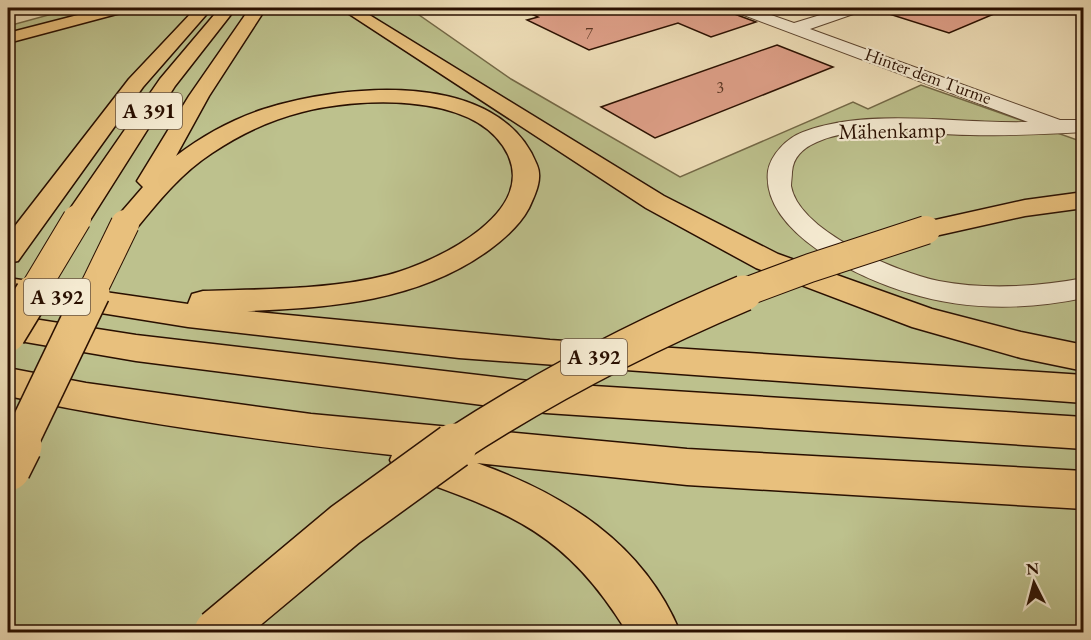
<svg xmlns="http://www.w3.org/2000/svg" width="1091" height="640" viewBox="0 0 1091 640" font-family="'EB Garamond',serif">
<style>
.green{fill:#bdc18d;stroke:#736846;stroke-width:1.5}
.building{fill:#e0a18a;stroke:#290f00;stroke-width:1.5}
.lines{fill:none;stroke-linecap:round;stroke-linejoin:round}
.minor-casing{stroke:#5b432e;stroke-width:2}
.motorway-casing{stroke:#290f00;stroke-width:3}
.minor{fill:#f5ebd2;fill-rule:evenodd}
.motorway{fill:#e8c07d;fill-rule:evenodd}
.motorway-bridge-far2-casing{stroke:#290f00;stroke-width:30;stroke-linecap:butt}
.motorway-bridge-far1-casing{stroke:#290f00;stroke-width:38;stroke-linecap:butt}
.motorway-bridge-casing{stroke:#290f00;stroke-width:48;stroke-linecap:butt}
.motorway-bridge-far2{stroke:#e8c07d;stroke-width:28}
.motorway-bridge-far1{stroke:#e8c07d;stroke-width:35}
.motorway-bridge{stroke:#e8c07d;stroke-width:45}
.labels{text-anchor:middle;stroke-width:4.5;stroke-linejoin:round;paint-order:stroke}
.far-number-label{font-size:16px;fill:#573422}
.far-street-label{font-size:18px;fill:#290f00;stroke:#f5ebd2}
.shield{fill:#f5ebd2;stroke:#66513f;stroke-width:1.5}
.shield-label{font-size:21px;font-weight:bold;fill:#290f00}
.street-label{font-size:22px;fill:#290f00;stroke:#f5ebd2}
</style>
<rect width="100%" height="100%" fill="#f0e0ba"/>
<filter id="stains"><feTurbulence type="fractalNoise" baseFrequency=".00333" numOctaves="4"/><feColorMatrix values="0 0 0 0 .2 0 0 0 0 .09 0 0 0 0 .02 0 0 0 .5 -.17"/></filter>
<radialGradient id="worn" r=".72"><stop offset=".6" stop-color="#630" stop-opacity="0"/><stop offset="1" stop-color="#630" stop-opacity=".3"/></radialGradient>
<path class="green" d="M74,8H409L511,79L680,177L853,102L868,109L921,85L1083,142V632H8V26Z"/>
<g class="building">
<path d="M519,8H728L732,13L756,22L711,37L678,23L589,50L527,20L538,17Z"/>
<path d="M887,8H1008L949,33L886,13Z"/>
<path d="M777,45L833,67L655,138L601,107Z"/>
</g>
<g class="lines">
<defs>
<path id="minor" d="M730,8H751L794,23L843,8H864L862,11L810,29L1060,120H1084V132C1046,134 1008,136 970,135C921,135 863,122 817,142C803,148 793,157 792,172C792,176 791,182 791,186C799,232 899,273 939,281C987,290 1035,287 1084,278V298C1025,310 967,311 909,293C860,279 761,232 768,171C771,154 787,138 803,132C868,107 957,124 1028,122L733,11Z"/>
<g id="motorway">
<path d="M105,8H130L128,11L8,43V33Z"/>
<path d="M196,8H212L143,87L18,261L8,263V235L129,79Z"/>
<path d="M220,8H236L175,86L87,225L77,227L67,225L63,219L160,79Z"/>
<path d="M250,8H266L209,96L176,156C202,136 233,119 264,109C343,84 499,68 537,165C543,179 535,195 529,208C520,225 504,239 489,250C419,301 331,308 247,311L550,340L1084,375V403L459,358L188,327L8,298V278L188,304L192,294L203,291C264,289 329,290 388,275C437,262 546,210 503,146C467,92 357,98 302,112C270,120 239,135 212,153C181,173 158,202 135,230L125,232L115,230L111,224L143,187L137,181L189,96Z"/>
<path d="M340,8H358L664,196L778,254L932,309L1021,332L1084,345V371L1021,358L912,327L756,268L646,208Z"/>
<path d="M1084,192V208L1025,216L926,238L916,236L912,230L916,224L926,222L1025,200Z"/>
<path d="M8,315L136,335L546,383L1084,417V449L546,413L136,361L8,339Z"/>
<path d="M8,368L86,383L311,414L687,449L1084,471V509L687,485L477,463C564,494 643,543 680,632H627C562,527 506,512 396,472L390,460L392,455C264,441 135,423 8,396Z"/>
</g>
</defs>
<use href="#minor" class="minor-casing"/>
<use href="#motorway" class="motorway-casing"/>
<use href="#minor" class="minor"/>
<use href="#motorway" class="motorway"/>
<defs>
<g id="motorway-bridge-far2">
<path d="M32,294L77,219"/>
<path d="M91,294L125,224"/>
<path d="M740,294L810,268L926,230"/>
</g>
<g id="motorway-bridge-far1">
<path d="M8,334L33,293"/>
<path d="M18,447L92,293"/>
<path d="M452,447C544,387 642,336 744,293"/>
</g>
<g id="motorway-bridge">
<path d="M8,468L19,446"/>
<path d="M217,632L345,525L454,446"/>
</g>
</defs>
<use href="#motorway-bridge-far2" class="motorway-bridge-far2-casing"/>
<use href="#motorway-bridge-far1" class="motorway-bridge-far1-casing"/>
<use href="#motorway-bridge" class="motorway-bridge-casing"/>
<use href="#motorway-bridge-far2" class="motorway-bridge-far2"/>
<use href="#motorway-bridge-far1" class="motorway-bridge-far1"/>
<use href="#motorway-bridge" class="motorway-bridge"/>
</g>
<g class="labels">
<g class="far-number-label">
<text x="589" y="39">7</text>
<text x="720" y="93">3</text>
</g>
<g class="far-street-label">
<text transform="translate(928 76) rotate(20)" y="6">Hinter dem Turme</text>
</g>
<g class="shield">
<rect x="116" y="93" width="66" height="36" rx="4.5"/>
<rect x="24" y="279" width="66" height="36" rx="4.5"/>
<rect x="561" y="339" width="66" height="36" rx="4.5"/>
</g>
<g class="shield-label">
<text x="149" y="118">A 391</text>
<text x="57" y="304">A 392</text>
<text x="594" y="364">A 392</text>
</g>
<g class="street-label">
<text transform="translate(892 130) rotate(-1)" y="8">Mähenkamp</text>
</g>
</g>
<rect width="1091" height="640" fill="none" stroke="#f0e0ba" stroke-width="30"/>
<rect x="9" y="9" width="1073" height="622" fill="none" stroke="#290f00" stroke-width="3"/>
<rect x="15" y="15" width="1061" height="610" fill="none" stroke="#290f00" stroke-width="1.5"/>
<g transform="translate(1034 583) rotate(354)" stroke="#f5ebd2" stroke-width="4.5" paint-order="stroke">
<path d="M0-4.5L10 22L0 15L-10 22Z" fill="#290f00"/>
<text y="-9" font-size="16" font-weight="bold" text-anchor="middle" fill="#290f00">N</text>
</g>
<rect width="100%" height="100%" filter="url(#stains)"/>
<rect width="100%" height="100%" fill="url(#worn)"/>
</svg>
